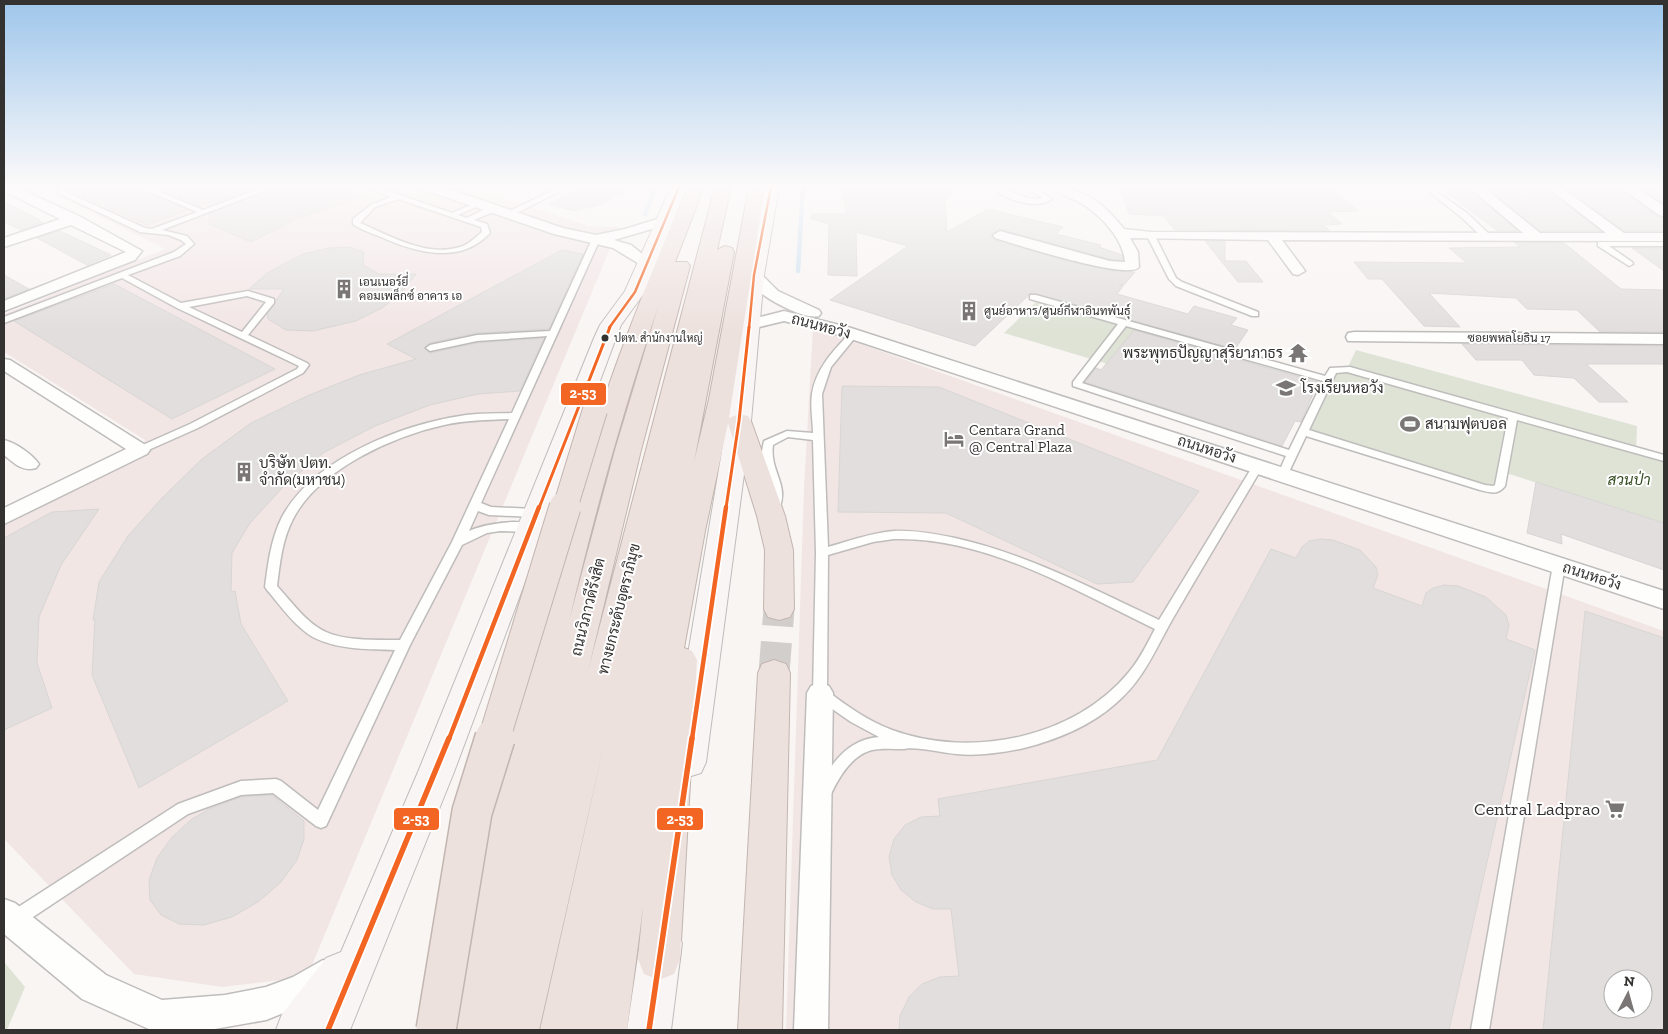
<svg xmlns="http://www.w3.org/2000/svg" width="1668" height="1034" viewBox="0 0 1668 1034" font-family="'Zilla Slab',Sarabun,serif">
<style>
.commercial{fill:#f2e6e5;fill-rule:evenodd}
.green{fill:#dee3d6}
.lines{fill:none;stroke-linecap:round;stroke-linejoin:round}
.stream{stroke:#cfe1f0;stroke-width:4.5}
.building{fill:#e1dedd;stroke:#d8d6d4;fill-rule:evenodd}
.highway-tunnel{stroke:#d1cecc;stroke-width:31;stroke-dasharray:31 16;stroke-linecap:butt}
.lane-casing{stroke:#bfbdbc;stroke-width:3}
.street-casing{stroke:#bfbdbc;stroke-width:3}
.secondary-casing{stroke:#bfbdbc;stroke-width:2}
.highway-casing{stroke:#c3b5b0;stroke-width:2}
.lane{fill:#fefefd;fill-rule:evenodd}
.street{fill:#fefefd;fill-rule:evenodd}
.secondary{fill:#f9f5f4;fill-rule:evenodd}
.highway{fill:#ede1dd;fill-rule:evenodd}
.highway-bridge-far2-casing{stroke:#c3b5b0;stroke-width:26;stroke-linecap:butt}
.highway-bridge-far1-casing{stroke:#c3b5b0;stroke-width:33;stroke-linecap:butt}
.highway-bridge-casing{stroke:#c3b5b0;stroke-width:42;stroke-linecap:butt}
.highway-bridge-far2{stroke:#ede1dd;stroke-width:24}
.highway-bridge-far1{stroke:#ede1dd;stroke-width:31}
.highway-bridge{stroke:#ede1dd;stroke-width:39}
.bus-1-far3-casing{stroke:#fff;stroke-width:5}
.bus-1-far2-casing{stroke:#fff;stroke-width:6}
.bus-1-far1-casing{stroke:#fff;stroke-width:8}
.bus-1-casing{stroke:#fff;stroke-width:9}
.bus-1-far3{stroke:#f26522;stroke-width:2.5}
.bus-1-far2{stroke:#f26522;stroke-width:3}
.bus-1-far1{stroke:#f26522;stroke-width:4.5}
.bus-1{stroke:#f26522;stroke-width:5.5}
.bus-dot{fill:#343231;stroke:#fff;stroke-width:2}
.labels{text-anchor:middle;stroke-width:4;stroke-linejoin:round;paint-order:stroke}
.far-bus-label{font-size:11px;fill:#343231;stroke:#fff;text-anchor:start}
.far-poi-label{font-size:12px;fill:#343231;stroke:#fff;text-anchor:start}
.far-street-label{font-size:12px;fill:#343231;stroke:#fff}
.street-label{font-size:15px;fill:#343231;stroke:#fff}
.poi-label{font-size:15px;fill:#343231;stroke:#fff;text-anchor:start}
.park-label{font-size:15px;font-style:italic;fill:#344b20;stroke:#fff}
.near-poi-label{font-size:18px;fill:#343231;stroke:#fff;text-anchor:end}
.line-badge{stroke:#fff;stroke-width:2}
.badge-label{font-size:14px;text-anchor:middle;font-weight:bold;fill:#fff}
</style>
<rect width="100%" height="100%" fill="#f8f5f3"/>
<g class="commercial">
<path d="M54,187H469L590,226L619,227L307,977L222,987L134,974L4,839V517L139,453L145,440L4,352V314L165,249L46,190Z"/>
<path d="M813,327L1664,631V1030H786L804,488ZM1613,979H1643V1009H1613Z"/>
</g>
<g class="green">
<path d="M1037,301L1318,382L1301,422L1004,333Z"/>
<path d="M1356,350L1637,426L1636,451L1664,459V523L1503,472L1497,489L1305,432L1337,369H1347Z"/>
<path d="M4,962L25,987L7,1030H4Z"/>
</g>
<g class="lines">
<g class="stream">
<path d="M645,214L656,187"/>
<path d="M798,271L803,187"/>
</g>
</g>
<g class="building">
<path d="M67,187H137L189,210L147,225L66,189Z"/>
<path d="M153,187H258L212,205V202L200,207Z"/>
<path d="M276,187H336L362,197L298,218L251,242L209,224L210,213Z"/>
<path d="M581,187H636L598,205L574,211L549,204Z"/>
<path d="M841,187H958L945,200L947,232L988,209L1063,227L1056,234L1101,245L1099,247L1122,255L1123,260L1110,259L1000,229L991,235L994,240L1070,262L1115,271L1135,272L1124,285H1119L1123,286L1117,294L1188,314L1194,306L1237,318L1231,325L1248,330L1235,349L1031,293L975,346L830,300L908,246L856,232L857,276L828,275L829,224L811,219L812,214H847Z"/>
<path d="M1120,187H1331L1358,211L1328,212L1342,224L1324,225L1330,231L1175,230L1163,216L1129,214Z"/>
<path d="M1439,187H1467L1518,231H1498Z"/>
<path d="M1486,187H1545L1601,231H1541Z"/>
<path d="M1564,187H1618L1658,217L1664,218V231H1625Z"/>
<path d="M1639,187H1664V204Z"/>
<path d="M4,202L40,220H38L43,223L21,230L4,222Z"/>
<path d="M60,231L111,255L87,265L37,238Z"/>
<path d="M1205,241H1225V261H1246L1263,282H1238Z"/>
<path d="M1514,242L1564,243L1621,289L1664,290V332H1600L1577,310L1527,309L1516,298L1429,293L1460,327L1424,326L1382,279H1368L1354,262L1467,263L1449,248L1520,247Z"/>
<path d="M349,247L364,252L363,265L379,274H416L400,294L382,308L356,321L313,331L286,330L268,319L267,314L284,289H249L267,273L303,254L329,248Z"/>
<path d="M1632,248H1664V271Z"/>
<path d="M562,250L583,254L549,329L477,333L430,343L424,348L430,353L477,343L544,338L520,391L478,394L430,405L375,426L323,453L284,486L250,523L232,553L231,592L235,591L241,624L288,701L139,788L92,675L95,619L93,620L99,582L128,536L162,498L202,459L251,423L307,396L359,375L416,359L387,344Z"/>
<path d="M4,275L29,289L4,299Z"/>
<path d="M114,284L275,369L172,419L14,321Z"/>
<path d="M1134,330L1229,357L1318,382L1301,422L1295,421L1282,446L1085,382L1096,368L1101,370Z"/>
<path d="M1462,344L1664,346V364H1586L1628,402H1599L1574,378L1534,375L1522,360H1476Z"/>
<path d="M842,386L939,387L1199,491L1133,582L1097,584L946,513L838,512Z"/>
<path d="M1536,482L1664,523V570L1561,534L1562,544L1527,533Z"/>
<path d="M99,509L61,565L39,617L37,663L52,708L4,730V538L52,512Z"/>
<path d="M1320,539L1333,540L1360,550L1376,567L1378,575L1373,588L1422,606L1426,593L1433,588L1444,585L1458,586L1486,597L1506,615L1509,625L1506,639L1535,650L1449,1030H899L900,1016L909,997L922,984L940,977L959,976L951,909H933L916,902L901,890L892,875L889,857L894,839L905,825L921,817L940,816L938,799L1157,760L1271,549L1296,558L1302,547L1309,541Z"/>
<path d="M1585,611L1664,638V1030H1543ZM1613,979H1643V1009H1613Z"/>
<path d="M272,795L304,821V839L297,860L281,882L258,902L232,917L204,925L179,924L161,915L150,900L149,880L157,858L172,837L192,819L209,809L241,797Z"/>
</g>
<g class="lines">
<path class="highway-tunnel" d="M774,673L779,609"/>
<defs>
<g id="lane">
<path d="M59,187H65L64,191L145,228L152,229L197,212L139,187H148L203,210L264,187H274L162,230L187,236L194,244L180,256L128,275L181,303L248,291L274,299V303L248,335L307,363L309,365L303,373L198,428L144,452H136L135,450L136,448L190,424L297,369L299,366L177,308L122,278L4,323V317L174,252L186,244L181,240L168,235L140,232L58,193ZM247,296L266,302L242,332L189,307Z"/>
<path d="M367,187H377L452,213L476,203H480V205L458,215L467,218L489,207H495V211L474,220L487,224L490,233C460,265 417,253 381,237C372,233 361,230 353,224V219L371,205L391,197ZM398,199L481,227L482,232C474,239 467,246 456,248C424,256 388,235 360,223L375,207Z"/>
<path d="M559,187H568L511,216L504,214Z"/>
<path d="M990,187C1009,187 1023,202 1043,198L1026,187H1034L1052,199C1035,211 1005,199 990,187Z"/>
<path d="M1427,188H1431L1467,213L1489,234V238H1483L1461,217L1427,190Z"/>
<path d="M1148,234H1154L1176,278L1182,282L1258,312V316H1252L1176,286L1169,279L1147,236Z"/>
<path d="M593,237L600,239L481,503L491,507L534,509L540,513L534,517L489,515L478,511L469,531C481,525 524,516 534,528L528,532L500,531L487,533L462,545L410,645L326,826L321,828L316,826L273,793L241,795L188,814L21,925L15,927L9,925L7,919L9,913L178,804L241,781L276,779L281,781L318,810L395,650C370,649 341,650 317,639C297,630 281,606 267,590L265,587C268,563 271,539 282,517C314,458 403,424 466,415C481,413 497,414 512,413L547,336L477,341L430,351L426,348L430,345L477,335L550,331ZM509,419L452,542L400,640C379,640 345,641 326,632C306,623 291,601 277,586C280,563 282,540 293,519C318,470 393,436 444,425C466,420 487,420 509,419Z"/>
<path d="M1598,242H1664V246H1609L1632,262L1633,264L1629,266L1598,246Z"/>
<path d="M1030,295H1036L1325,376L1330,368L1350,367L1664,455V461L1517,420L1505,486C1498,495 1491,493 1480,490L1306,436L1288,474L1283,477L1278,474L1286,456L1073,386V382L1118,324L1030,299ZM1126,326L1323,381L1289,450L1082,383ZM1347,372L1508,418L1495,485L1493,486L1485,485L1309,430L1336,373Z"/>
<path d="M854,331L858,334L831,367L822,394L828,547C849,541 871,533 894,531C914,530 935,534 955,538C1027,554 1093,589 1159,620L1254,464L1258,463L1263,466C1233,517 1202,568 1172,620C1155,650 1143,681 1115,704C1090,726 1056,740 1024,748C1002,753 978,756 956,754C943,753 914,746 904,749C894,749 882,748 872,750C852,755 839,777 831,794L826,796L821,794L819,789C830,763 849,739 879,737L851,722L815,697L813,693L816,553L813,440L788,437L773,445C769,471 791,486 778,511H770L768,508L773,493L761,456L764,441L787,431L813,433C813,421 810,407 812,394C816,368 834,350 851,332ZM894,539C987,537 1074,590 1155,629C1147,644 1140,659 1129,672C1075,738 971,759 892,730C868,721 847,706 827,691L828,555L873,542Z"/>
<path d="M1559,561L1563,562L1565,565L1489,1030H1471L1553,565L1555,562Z"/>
</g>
<g id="street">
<path d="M4,187H16L79,216L142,251L135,260L4,311V301L126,252L71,225L4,247V238L60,219L4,191Z"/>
<path d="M424,187H443L563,228L596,235L625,229L664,217L671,221L669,224L614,240L631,245L651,261L653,264L651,267L646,268L613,248L554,234L425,190Z"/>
<path d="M1053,187C1084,187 1105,205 1124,229L1151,232L1523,233L1469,187H1483L1540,233H1606L1547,187H1561L1624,233H1664V241L1282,240L1305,271L1298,275L1293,274L1268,240L1130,238L1138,252L1139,267C1129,281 1015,244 995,238L993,235L1000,231L1110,261L1125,262C1123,237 1098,212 1077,201C1069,197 1058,194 1053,187Z"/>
<path d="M1620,187H1635L1664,206V216L1659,215Z"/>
<path d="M754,270L759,272L778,291L819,310L821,313L819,316C806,320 772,302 761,293C755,288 751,282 746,275Z"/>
<path d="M784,311L851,328L1664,591V609L839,335L784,321L747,330L739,325L741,322Z"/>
<path d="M1354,332L1664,334V344L1348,341L1346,337L1348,333Z"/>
<path d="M4,359L10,360L147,446L150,450L147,454L4,524V508L126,449L4,371Z"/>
<path d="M4,440C16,443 32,454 39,464L36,468C22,472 14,463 4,455Z"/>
<path d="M820,683L829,686L833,693L828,1030H794L807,693L811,686Z"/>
<path d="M4,899L15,903L106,975L162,1000L225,995L266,987L293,977L323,960L335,965L340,977L335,989L316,1000L266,1020L209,1030H151L82,999L4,934Z"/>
</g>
<g id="secondary">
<path d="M671,187H687L645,292L621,325L616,338L454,772L350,1030H276L282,1014L326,958L341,952L418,772L594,338L600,325L625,291Z"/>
<path d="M763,187H779L764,275L751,421L706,762L701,773L688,777L675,773L670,762L727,421L744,275Z"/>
<path d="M661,922L676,928L682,943L671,1030H627L640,943L646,928Z"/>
</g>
<g id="highway">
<path d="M688,187H704L675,262H687L690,266L641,450L588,671L715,187H731L717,250L725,246L732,248L734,252L694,462L709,399L749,187H765L729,418L739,414L748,416L751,421L785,516L793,550L794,609L790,617L779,620L768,617L764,609L765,550L757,516L728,423L705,531L684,648L692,651L697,660L680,959L674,974L659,980L644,974L638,959L643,907L627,1030H540L606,736L539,1030H440L444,1019L435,1015L428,1000L450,954C499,763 545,569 610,382C633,316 660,252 688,187ZM658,307L615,450L569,621C594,515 623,410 658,307Z"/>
<path d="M774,660L786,664L790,673L782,1030H738L758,673L762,664Z"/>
</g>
</defs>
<use href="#lane" class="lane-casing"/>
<use href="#street" class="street-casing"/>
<use href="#secondary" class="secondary-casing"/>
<use href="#highway" class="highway-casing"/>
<use href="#lane" class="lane"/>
<use href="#street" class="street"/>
<use href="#secondary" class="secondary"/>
<use href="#highway" class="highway"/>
<defs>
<path id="highway-bridge-far2" d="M565,508L595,410"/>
<path id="highway-bridge-far1" d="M494,739L565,507"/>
<path id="highway-bridge" d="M436,1030L472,812L495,738"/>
</defs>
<use href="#highway-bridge-far2" class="highway-bridge-far2-casing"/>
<use href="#highway-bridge-far1" class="highway-bridge-far1-casing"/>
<use href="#highway-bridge" class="highway-bridge-casing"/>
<use href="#highway-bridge-far2" class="highway-bridge-far2"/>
<use href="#highway-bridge-far1" class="highway-bridge-far1"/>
<use href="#highway-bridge" class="highway-bridge"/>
<defs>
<g id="bus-1-far3">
<path d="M609,328L635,292L679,187"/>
<path d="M749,328L754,275L771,187"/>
</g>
<g id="bus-1-far2">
<path d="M539,508L610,327"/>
<path d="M726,508L739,421L749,327"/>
</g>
<g id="bus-1-far1">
<path d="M449,739L539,507"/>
<path d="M692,739L726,507"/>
</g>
<g id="bus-1">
<path d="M328,1030L449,738"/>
<path d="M649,1030L692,738"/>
</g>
</defs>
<use href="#bus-1-far3" class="bus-1-far3-casing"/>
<use href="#bus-1-far2" class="bus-1-far2-casing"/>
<use href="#bus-1-far1" class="bus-1-far1-casing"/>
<use href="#bus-1" class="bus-1-casing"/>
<use href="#bus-1-far3" class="bus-1-far3"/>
<use href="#bus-1-far2" class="bus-1-far2"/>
<use href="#bus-1-far1" class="bus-1-far1"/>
<use href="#bus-1" class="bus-1"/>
</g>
<linearGradient id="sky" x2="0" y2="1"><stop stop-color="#9ec6eb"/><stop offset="0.56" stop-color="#fcfafa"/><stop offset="1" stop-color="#fcfafa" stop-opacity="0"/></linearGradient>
<rect width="1668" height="332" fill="url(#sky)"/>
<defs>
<symbol id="building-bare" viewBox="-9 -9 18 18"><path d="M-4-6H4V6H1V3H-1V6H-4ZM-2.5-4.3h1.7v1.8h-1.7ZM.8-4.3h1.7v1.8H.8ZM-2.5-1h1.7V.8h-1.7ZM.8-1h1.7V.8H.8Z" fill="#797675" stroke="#fff" stroke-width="2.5" paint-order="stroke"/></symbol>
<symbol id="temple-bare" viewBox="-9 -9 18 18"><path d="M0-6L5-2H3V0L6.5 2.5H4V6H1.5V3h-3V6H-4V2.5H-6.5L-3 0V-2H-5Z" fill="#797675" stroke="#fff" stroke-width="2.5" paint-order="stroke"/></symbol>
<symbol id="school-bare" viewBox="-9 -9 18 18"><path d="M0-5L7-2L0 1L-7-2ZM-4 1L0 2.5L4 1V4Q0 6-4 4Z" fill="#797675" stroke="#fff" stroke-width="2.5" paint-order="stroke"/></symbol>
<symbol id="stadium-bare" viewBox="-9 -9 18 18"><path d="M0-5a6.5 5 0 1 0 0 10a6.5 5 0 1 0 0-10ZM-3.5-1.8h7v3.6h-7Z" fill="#797675" stroke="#fff" stroke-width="2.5" paint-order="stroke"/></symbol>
<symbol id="hotel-bare" viewBox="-9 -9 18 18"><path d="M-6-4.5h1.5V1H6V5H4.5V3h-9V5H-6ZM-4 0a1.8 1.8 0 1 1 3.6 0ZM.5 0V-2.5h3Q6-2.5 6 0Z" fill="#797675" stroke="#fff" stroke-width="2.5" paint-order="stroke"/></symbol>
<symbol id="supermarket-bare" viewBox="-9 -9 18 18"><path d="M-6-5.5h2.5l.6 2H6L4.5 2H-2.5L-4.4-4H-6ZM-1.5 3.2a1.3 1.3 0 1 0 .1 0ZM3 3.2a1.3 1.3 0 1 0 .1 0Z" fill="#797675" stroke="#fff" stroke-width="2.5" paint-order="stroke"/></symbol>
</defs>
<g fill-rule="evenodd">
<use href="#building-bare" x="330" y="275" width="28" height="28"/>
<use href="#building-bare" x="955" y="297" width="28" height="28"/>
<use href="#temple-bare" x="1284" y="339" width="28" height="28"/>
<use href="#school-bare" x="1272" y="374" width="28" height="28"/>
<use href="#stadium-bare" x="1396" y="410" width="28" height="28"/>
<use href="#hotel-bare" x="940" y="425" width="28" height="28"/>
<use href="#building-bare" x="230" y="458" width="28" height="28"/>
<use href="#supermarket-bare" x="1601" y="795" width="28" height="28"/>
</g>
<circle class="bus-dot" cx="605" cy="338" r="4.5"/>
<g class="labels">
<g class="far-bus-label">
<text x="614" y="342">ปตท. สำนักงานใหญ่</text>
</g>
<g class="far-poi-label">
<text x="359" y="286">เอนเนอร์ยี่<tspan x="359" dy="14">คอมเพล็กซ์ อาคาร เอ</tspan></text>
<text x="984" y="315">ศูนย์อาหาร/ศูนย์กีฬาอินทพันธุ์</text>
</g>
<g class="far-street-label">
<text x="1509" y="342">ซอยพหลโยธิน 17</text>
</g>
<g class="street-label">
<text transform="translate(821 326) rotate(15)" y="5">ถนนหอวัง</text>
<text transform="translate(1207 449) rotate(18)" y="5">ถนนหอวัง</text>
<text transform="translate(1592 576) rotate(18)" y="5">ถนนหอวัง</text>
<text transform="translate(588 607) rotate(-76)" y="5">ถนนวิภาวดีรังสิต</text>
<text transform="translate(619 609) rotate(-76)" y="5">ทางยกระดับอุตราภิมุข</text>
</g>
<g class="poi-label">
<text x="1283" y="358" text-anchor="end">พระพุทธปัญญาสุริยาภาธร</text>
<text x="1301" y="393">โรงเรียนหอวัง</text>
<text x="1425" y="429">สนามฟุตบอล</text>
<text x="969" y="435">Centara Grand<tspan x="969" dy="17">@ Central Plaza</tspan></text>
<text x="259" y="468">บริษัท ปตท.<tspan x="259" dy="17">จำกัด(มหาชน)</tspan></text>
</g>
<g class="park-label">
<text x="1629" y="485">สวนป่า</text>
</g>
<g class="near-poi-label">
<text x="1600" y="815">Central Ladprao</text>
</g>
</g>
<g class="line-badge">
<rect x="560" y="382" width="47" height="24" rx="5" fill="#f26522"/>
<rect x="393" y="807" width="47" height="24" rx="5" fill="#f26522"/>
<rect x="656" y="807" width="48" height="24" rx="5" fill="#f26522"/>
</g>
<g class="badge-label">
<text x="583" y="398">2-53</text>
<text x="416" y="824">2-53</text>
<text x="680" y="824">2-53</text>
</g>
<rect width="1668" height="1034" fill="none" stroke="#343231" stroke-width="10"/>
<g transform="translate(1628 994) rotate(6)"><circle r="24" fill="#ffffff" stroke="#aeadad"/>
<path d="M0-4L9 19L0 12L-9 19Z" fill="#797675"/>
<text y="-8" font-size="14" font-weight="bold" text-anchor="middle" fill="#343231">N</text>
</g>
</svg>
